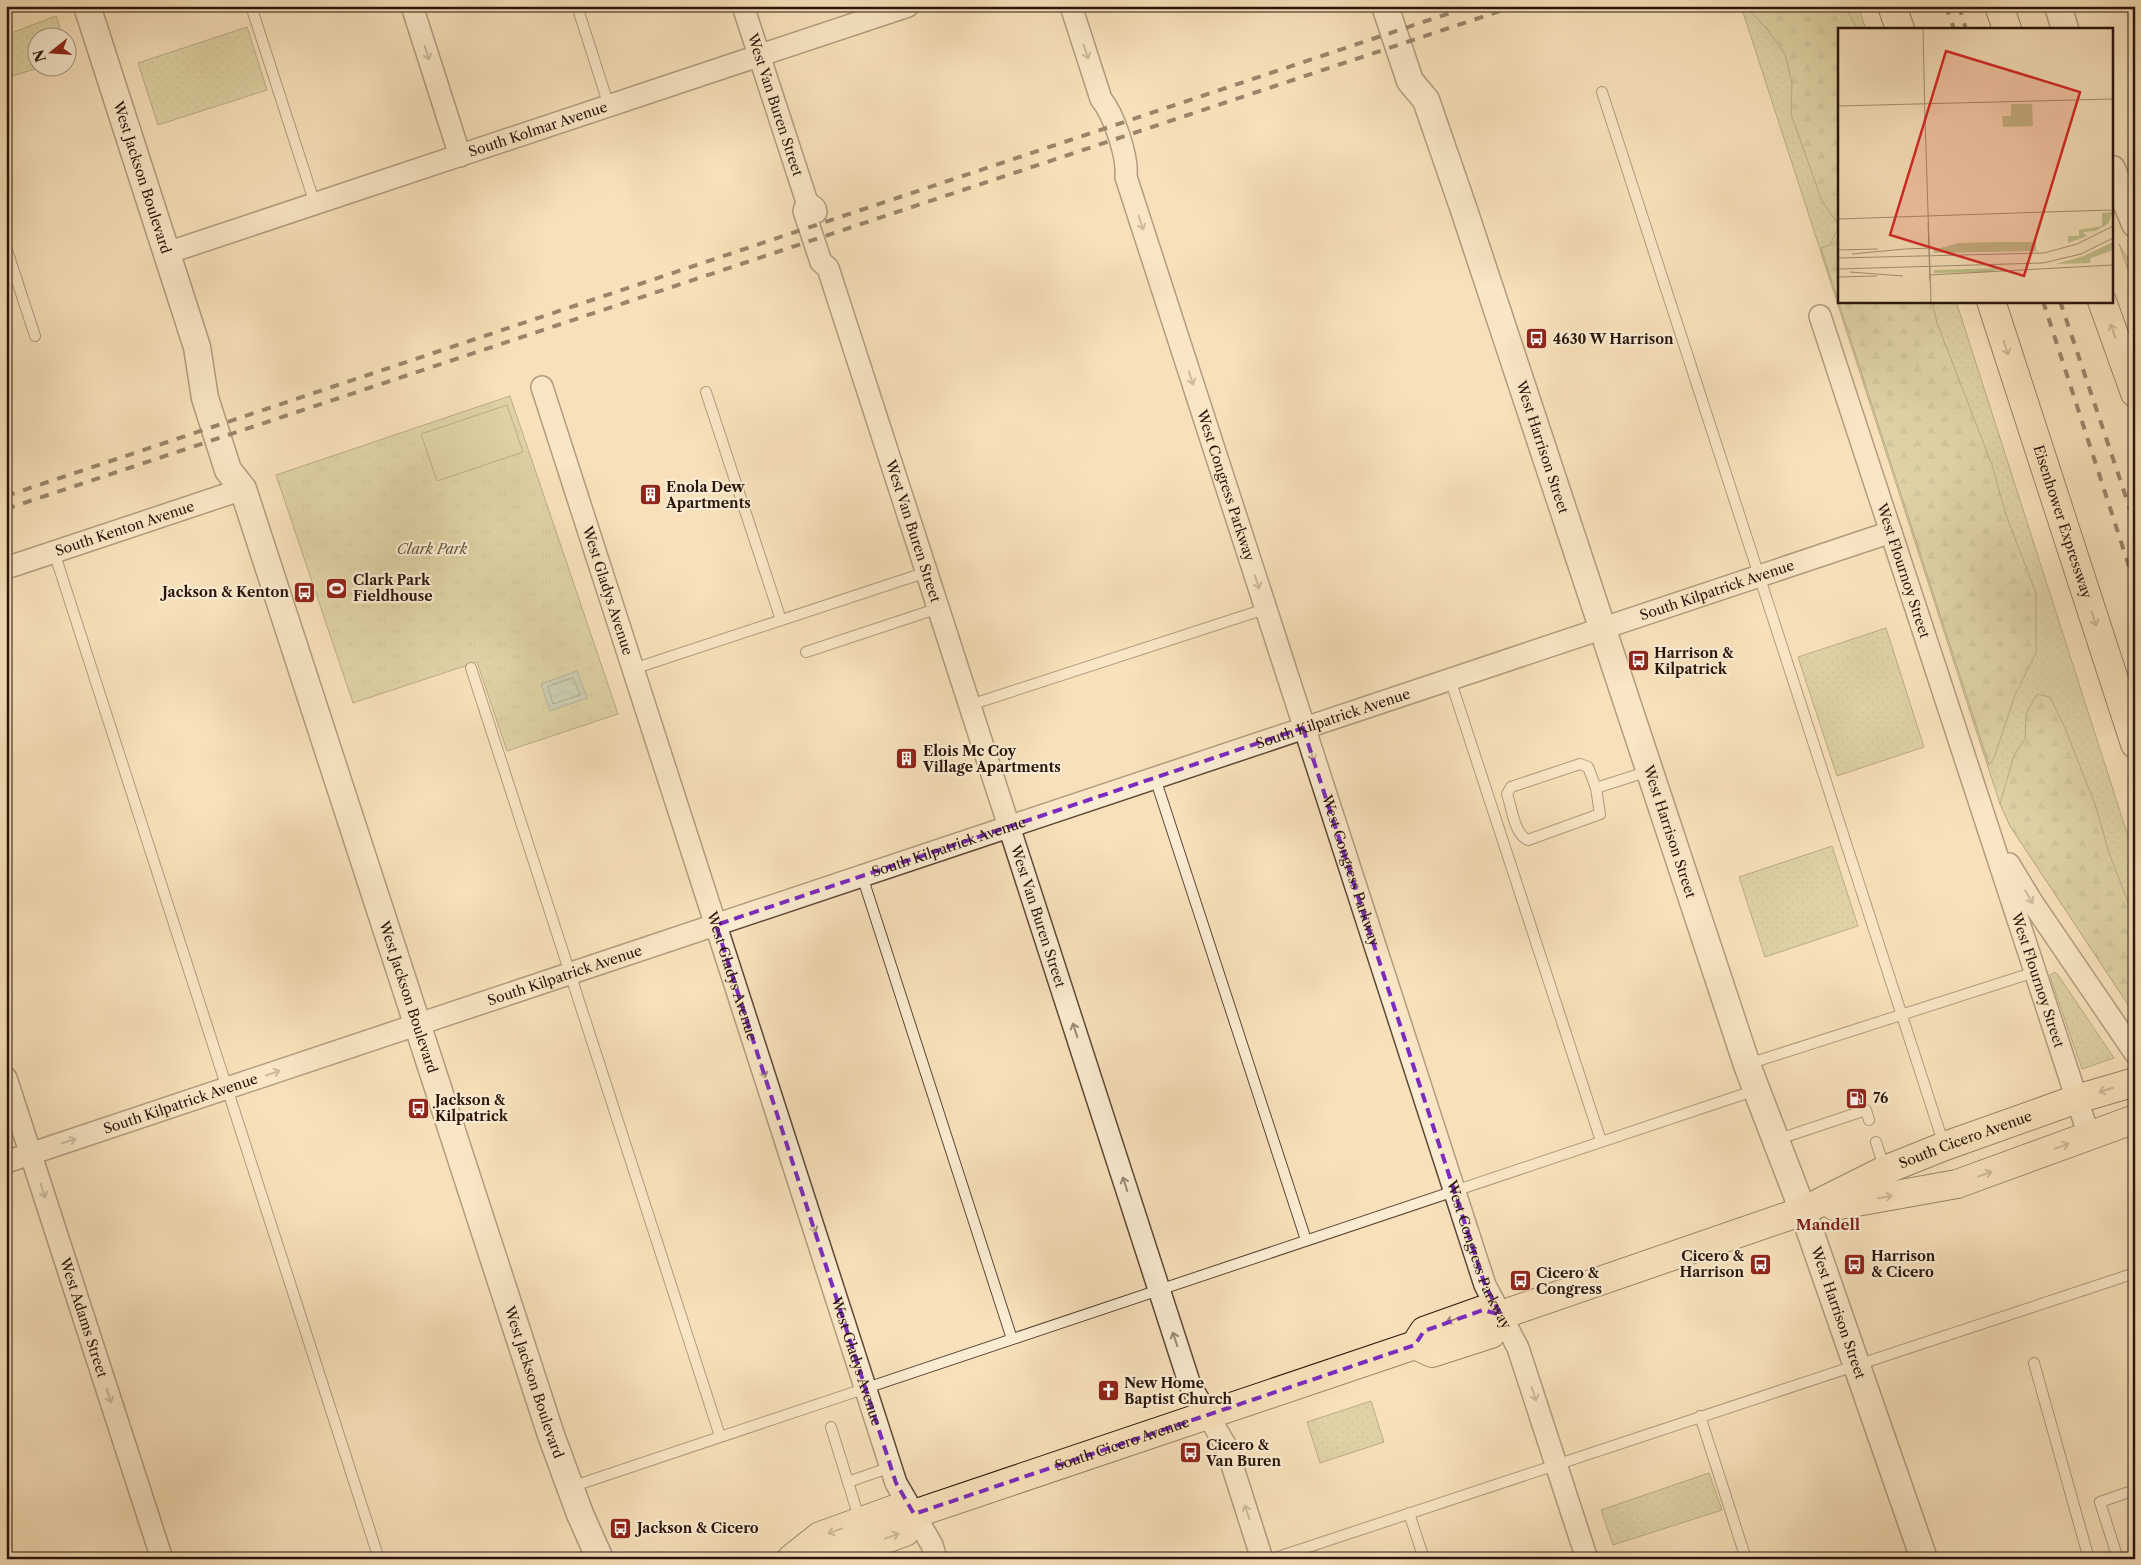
<svg xmlns="http://www.w3.org/2000/svg" width="2141" height="1565" viewBox="0 0 2141 1565" font-family="'Libre Caslon Text',serif">
<style>
.grass{fill:url(#grass-dots);stroke:#746c4c}
.forest{fill:url(#forest-firs);stroke:#746c4c}
.park{fill:url(#park-tufts);stroke:#746c4c}
.pitch{fill:#c0c28d;stroke:#746c4c}
.water{fill:url(#water-waves);stroke:#6f7a6f}
.lines{fill:none;stroke-linecap:round;stroke-linejoin:round}
.shore{stroke:#63695e;stroke-width:1}
.service-casing{stroke:#5d4838;stroke-width:12}
.minor-casing{stroke:#5d4838;stroke-width:24}
.tertiary-casing{stroke:#5d4838;stroke-width:29}
.primary-casing{stroke:#29150c;stroke-width:30}
.motorway-casing{stroke:#29150c;stroke-width:30}
.service{stroke:#faecd2;stroke-width:10}
.minor{stroke:#faecd2;stroke-width:21}
.tertiary{stroke:#faecd2;stroke-width:26}
.primary{stroke:#f8e1ba;stroke-width:28}
.motorway{stroke:#f8e1ba;stroke-width:28}
.rail{stroke:#29150c;stroke-width:4;stroke-dasharray:9 9;stroke-linecap:butt}
.oneway{stroke:#9c8b79}
.oneway2{stroke:#9b856c}
.marked{fill:none;stroke:#7b2cbf;stroke-width:4;stroke-dasharray:10 6;stroke-linejoin:round}
.labels{text-anchor:middle;stroke-width:4.5;stroke-linejoin:round;paint-order:stroke}
.street-label{font-size:14px;fill:#29150c;stroke:#faecd2}
.poi-label{font-size:14px;font-weight:bold;fill:#29150c;stroke:#faecd2;text-anchor:start}
.park-label{font-size:14px;font-style:italic;fill:#5e5239;stroke:#faecd2}
.neighbourhood-label{font-size:15px;font-weight:bold;fill:#7a1f14;stroke:#faecd2}
.inset-road{fill:none;stroke:#a58f74;stroke-width:1}
.view{fill:#d62828;fill-opacity:0.15;stroke:#d62828;stroke-width:2.5}
.inset-edge{fill:none;stroke:#29150c;stroke-width:2.5}
</style>
<defs>
<pattern id="grass-dots" width="8" height="8" patternUnits="userSpaceOnUse" patternTransform="scale(1.25)"><rect width="8" height="8" fill="#c0c28d"/><path d="M2 2h.1M6 6h.1" fill="none" stroke="#a5a678" stroke-width="1.8" stroke-linecap="round"/></pattern>
<pattern id="forest-firs" width="22" height="20" patternUnits="userSpaceOnUse" patternTransform="scale(1.25)"><rect width="22" height="20" fill="#c0c28d"/><path d="M5 1l3.5 6h-7zM16 11l3.5 6h-7z" fill="#a5a678"/></pattern>
<pattern id="park-tufts" width="24" height="20" patternUnits="userSpaceOnUse" patternTransform="scale(1.25)"><rect width="24" height="20" fill="#c0c28d"/><path d="M3 7l-1-3M5 7V3M7 7l1-3M15 17l-1-3M17 17v-4M19 17l1-3" fill="none" stroke="#a5a678"/></pattern>
<pattern id="water-waves" width="16" height="10" patternUnits="userSpaceOnUse" patternTransform="scale(1.25)"><rect width="16" height="10" fill="#9dbdb1"/><path d="M0 5q4-4 8 0t8 0" fill="none" stroke="#87a297"/></pattern>
</defs>
<rect width="100%" height="100%" fill="#f8e1ba"/>
<filter id="stains"><feTurbulence type="fractalNoise" baseFrequency=".004" numOctaves="4"/><feColorMatrix values="0 0 0 0 .2 0 0 0 0 .09 0 0 0 0 .02 0 0 0 .5 -.17"/></filter>
<radialGradient id="worn" r=".72"><stop offset=".6" stop-color="#630" stop-opacity="0"/><stop offset="1" stop-color="#630" stop-opacity=".3"/></radialGradient>
<g class="grass">
<path d="M1741,6H1858L1866,29H1840V301H1956L2135,858V870L2132,871L2135,880V1015L2010,826L2000,804Z"/>
<path d="M56,16L63,37L38,38V68L6,78V35Z"/>
<path d="M247,27L267,90L158,125L138,63Z"/>
<path d="M2119,244L2135,272V290Z"/>
<path d="M1886,628L1924,747L1837,776L1798,657Z"/>
<path d="M1832,846L1858,926L1765,957L1739,877Z"/>
<path d="M2055,972L2058,975L2114,1058L2082,1069L2053,985L2050,975Z"/>
<path d="M1371,1401L1384,1442L1320,1463L1307,1422Z"/>
<path d="M1709,1473L1722,1510L1613,1545L1601,1510Z"/>
</g>
<g class="forest">
<path d="M1745,6H1844L1858,29H1840V301H1932L1937,323L1992,465L2006,515L2036,593V653L2015,695L1994,758L1989,765L1821,248L1830,245L1839,226L1822,201L1791,114L1792,83L1785,54L1768,30Z"/>
<path d="M2037,694L2050,697L2065,728L2096,807L2109,853L2130,907L2135,914V1015L2010,826L2000,804L2014,755L2025,739L2026,714Z"/>
</g>
<path class="park" d="M510,396L618,714L507,751L477,662L353,703L276,475Z"/>
<path class="pitch" d="M507,405L523,452L437,481L421,434Z"/>
<path class="water" d="M577,671L587,698L550,711L541,684Z"/>
<g class="lines">
<path class="shore" d="M573,678L580,695L553,704L548,687Z"/>
<defs>
<g id="service">
<path d="M251,6L315,204"/>
<path d="M577,6L609,106"/>
<path d="M1602,92L1944,1145"/>
<path d="M6,247L35,336"/>
<path d="M706,392L781,620"/>
<path d="M54,552L379,1559"/>
<path d="M806,652L939,608"/>
<path d="M471,668L720,1436"/>
<path d="M633,669L927,572"/>
<path d="M1450,679L1601,1141"/>
<path d="M970,705L1265,609"/>
<path d="M1580,764L1588,767L1596,788L1600,814L1528,840C1514,834 1512,808 1507,794L1511,787Z"/>
<path d="M1155,778L1306,1240"/>
<path d="M1596,788L1649,771"/>
<path d="M862,876L1012,1339"/>
<path d="M1748,1064L2035,972"/>
<path d="M1776,1140L1866,1110L1869,1120"/>
<path d="M1876,1142L1885,1170"/>
<path d="M2034,1363L2089,1559"/>
<path d="M1700,1416L1746,1559"/>
<path d="M831,1427L860,1521"/>
<path d="M848,1482L891,1467"/>
<path d="M571,1487L1756,1090"/>
<path d="M1409,1513L1424,1559"/>
<path d="M1272,1559L2135,1273"/>
<path d="M2118,1559L2100,1502L2135,1490"/>
</g>
<g id="minor">
<path d="M412,6L460,156"/>
<path id="s1" d="M743,6L807,202L815,208L816,212"/>
<path id="s2" d="M1071,6L1101,99C1114,115 1128,156 1126,177L1485,1285L1518,1348L1587,1559"/>
<path id="s3" d="M807,202L804,211L821,262L828,268L1190,1385L1226,1446L1262,1559"/>
<path id="s4" d="M167,253L908,6"/>
<path id="s5" d="M1820,316L2089,1136"/>
<path id="s6" d="M542,387L896,1483L932,1545L936,1559"/>
<path id="s7" d="M6,568L243,489"/>
<path d="M2009,864L2032,902L2135,1053"/>
<path id="s8" d="M6,1078L162,1559"/>
<path id="s9" d="M6,1162L1891,532"/>
</g>
<g id="tertiary">
<path id="s10" d="M87,6L197,347L205,398L228,470L243,489L551,1435L580,1514L600,1559"/>
<path id="s11" d="M1385,6L1410,81L1426,100L1464,210L1747,1065L1803,1211L1924,1559"/>
<path d="M2058,6L2065,29"/>
<path d="M2112,169L2135,224"/>
</g>
<g id="primary">
<path d="M1834,1206L1957,1184L2135,1119"/>
<path d="M1415,1345L1432,1353L1491,1334L1501,1315"/>
<path id="s12" d="M791,1559L820,1536L895,1509L914,1514L1415,1345L1424,1331L1483,1310L1501,1315L1803,1211L1885,1170L1945,1146L2077,1099L2135,1082"/>
<path d="M830,1559L905,1532L914,1514"/>
</g>
<g id="motorway">
<path d="M1892,6L1900,29"/>
<path d="M1999,6L2007,29"/>
<path id="s13" d="M1991,301L2135,744"/>
<path d="M2102,301L2135,393"/>
</g>
</defs>
<use href="#service" class="service-casing"/>
<use href="#minor" class="minor-casing"/>
<use href="#tertiary" class="tertiary-casing"/>
<use href="#primary" class="primary-casing"/>
<use href="#motorway" class="motorway-casing"/>
<use href="#service" class="service"/>
<use href="#minor" class="minor"/>
<use href="#tertiary" class="tertiary"/>
<use href="#primary" class="primary"/>
<use href="#motorway" class="motorway"/>
<g class="rail">
<path d="M1946,6L1954,29"/>
<path d="M1959,6L1966,29"/>
<path d="M2043,301L2135,585"/>
<path d="M2060,301L2135,524"/>
<path d="M6,496L1471,6"/>
<path d="M6,509L1515,6"/>
</g>
</g>
<defs><path id="oneway-shaft" d="M-6 0H5M1.5-3L5.5 0L1.5 3" fill="none" stroke-width="1.6" stroke-linecap="round" stroke-linejoin="round" transform="scale(1.25)"/></defs>
<g class="oneway">
<use href="#oneway-shaft" transform="translate(1086 52) rotate(72)"/>
<use href="#oneway-shaft" transform="translate(427 53) rotate(72)"/>
<use href="#oneway-shaft" transform="translate(1141 223) rotate(72)"/>
<use href="#oneway-shaft" transform="translate(1191 378) rotate(72)"/>
<use href="#oneway-shaft" transform="translate(1257 582) rotate(72)"/>
<use href="#oneway-shaft" transform="translate(1312 754) rotate(72)"/>
<use href="#oneway-shaft" transform="translate(2029 897) rotate(59)"/>
<use href="#oneway-shaft" transform="translate(1075 1030) rotate(-108)"/>
<use href="#oneway-shaft" transform="translate(763 1071) rotate(72)"/>
<use href="#oneway-shaft" transform="translate(273 1073) rotate(-19)"/>
<use href="#oneway-shaft" transform="translate(69 1141) rotate(-18)"/>
<use href="#oneway-shaft" transform="translate(1125 1184) rotate(-108)"/>
<use href="#oneway-shaft" transform="translate(43 1191) rotate(72)"/>
<use href="#oneway-shaft" transform="translate(813 1226) rotate(72)"/>
<use href="#oneway-shaft" transform="translate(1175 1339) rotate(-108)"/>
<use href="#oneway-shaft" transform="translate(1534 1394) rotate(72)"/>
<use href="#oneway-shaft" transform="translate(109 1396) rotate(72)"/>
<use href="#oneway-shaft" transform="translate(1247 1512) rotate(-108)"/>
</g>
<g class="oneway2">
<use href="#oneway-shaft" transform="translate(2113 331) rotate(-109)"/>
<use href="#oneway-shaft" transform="translate(2006 348) rotate(72)"/>
<use href="#oneway-shaft" transform="translate(2094 619) rotate(72)"/>
<use href="#oneway-shaft" transform="translate(2106 1090) rotate(163)"/>
<use href="#oneway-shaft" transform="translate(2062 1146) rotate(-20)"/>
<use href="#oneway-shaft" transform="translate(1985 1174) rotate(-20)"/>
<use href="#oneway-shaft" transform="translate(1885 1197) rotate(-10)"/>
<use href="#oneway-shaft" transform="translate(1453 1320) rotate(160)"/>
<use href="#oneway-shaft" transform="translate(835 1531) rotate(160)"/>
<use href="#oneway-shaft" transform="translate(892 1536) rotate(-20)"/>
</g>
<path d="M0 0H2141V1565H0ZM1303,728L1485,1285L1501,1315L1483,1310L1424,1331L1415,1345L914,1514L896,1483L716,925Z" fill="#f8e1ba" fill-opacity=".55" fill-rule="evenodd"/>
<path class="marked" d="M1303,728L1485,1285L1501,1315L1483,1310L1424,1331L1415,1345L914,1514L896,1483L716,925Z"/>
<defs>
<symbol id="bus-square" viewBox="-11 -11 22 22"><rect x="-9" y="-9" width="18" height="18" rx="4" fill="#8f2418" stroke="#faecd2"/><path d="M-5-6H5V4H4V6H2V4H-2V6H-4V4H-5ZM-3.5-4V0h7V-4ZM-3.5 1.2v1.5H-2V1.2ZM2 1.2v1.5H3.5V1.2Z" fill="#fff"/></symbol>
<symbol id="building-square" viewBox="-11 -11 22 22"><rect x="-9" y="-9" width="18" height="18" rx="4" fill="#8f2418" stroke="#faecd2"/><path d="M-4-6H4V6H1V3H-1V6H-4ZM-2.5-4.3h1.7v1.8h-1.7ZM.8-4.3h1.7v1.8H.8ZM-2.5-1h1.7V.8h-1.7ZM.8-1h1.7V.8H.8Z" fill="#fff"/></symbol>
<symbol id="stadium-square" viewBox="-11 -11 22 22"><rect x="-9" y="-9" width="18" height="18" rx="4" fill="#8f2418" stroke="#faecd2"/><path d="M0-5a6.5 5 0 1 0 0 10a6.5 5 0 1 0 0-10ZM-3.5-1.8h7v3.6h-7Z" fill="#fff"/></symbol>
<symbol id="fuel-square" viewBox="-11 -11 22 22"><rect x="-9" y="-9" width="18" height="18" rx="4" fill="#8f2418" stroke="#faecd2"/><path d="M-5.5-6h7V0h2V4h1.3V-2.5L3-4.5l.8-.8L6-3V5H2.5V1h-1V6h-7ZM-4.2-4.7v3.2H.2V-4.7Z" fill="#fff"/></symbol>
<symbol id="church-square" viewBox="-11 -11 22 22"><rect x="-9" y="-9" width="18" height="18" rx="4" fill="#8f2418" stroke="#faecd2"/><path d="M-1.2-6h2.4v3.5h3.3v2.4h-3.3V6h-2.4V-.1h-3.3v-2.4h3.3Z" fill="#fff"/></symbol>
</defs>
<g fill-rule="evenodd">
<use href="#bus-square" x="1524" y="326" width="25" height="25"/>
<use href="#building-square" x="638" y="482" width="25" height="25"/>
<use href="#stadium-square" x="324" y="576" width="25" height="25"/>
<use href="#bus-square" x="292" y="580" width="25" height="25"/>
<use href="#bus-square" x="1626" y="648" width="25" height="25"/>
<use href="#building-square" x="894" y="746" width="25" height="25"/>
<use href="#fuel-square" x="1844" y="1086" width="25" height="25"/>
<use href="#bus-square" x="406" y="1096" width="25" height="25"/>
<use href="#bus-square" x="1748" y="1252" width="25" height="25"/>
<use href="#bus-square" x="1842" y="1252" width="25" height="25"/>
<use href="#bus-square" x="1508" y="1268" width="25" height="25"/>
<use href="#church-square" x="1096" y="1378" width="25" height="25"/>
<use href="#bus-square" x="1178" y="1440" width="25" height="25"/>
<use href="#bus-square" x="608" y="1516" width="25" height="25"/>
</g>
<g class="labels">
<g class="street-label">
<text dy="5" stroke="none"><textPath href="#s1" startOffset="104">West Van Buren Street</textPath></text>
<text dy="5" stroke="none"><textPath href="#s4" startOffset="391">South Kolmar Avenue</textPath></text>
<text dy="5" stroke="none"><textPath href="#s10" startOffset="180">West Jackson Boulevard</textPath></text>
<text dy="5" stroke="none"><textPath href="#s11" startOffset="470">West Harrison Street</textPath></text>
<text dy="5" stroke="none"><textPath href="#s2" startOffset="505">West Congress Parkway</textPath></text>
<text dy="5" stroke="none"><textPath href="#s13" startOffset="232">Eisenhower Expressway</textPath></text>
<text dy="5" stroke="none"><textPath href="#s7" startOffset="125">South Kenton Avenue</textPath></text>
<text dy="5" stroke="none"><textPath href="#s3" startOffset="349">West Van Buren Street</textPath></text>
<text dy="5" stroke="none"><textPath href="#s5" startOffset="268">West Flournoy Street</textPath></text>
<text dy="5" stroke="none"><textPath href="#s9" startOffset="1804">South Kilpatrick Avenue</textPath></text>
<text dy="5" stroke="none"><textPath href="#s6" startOffset="214">West Gladys Avenue</textPath></text>
<text dy="5" stroke="none"><textPath href="#s9" startOffset="1399">South Kilpatrick Avenue</textPath></text>
<text dy="5" stroke="none"><textPath href="#s11" startOffset="875">West Harrison Street</textPath></text>
<text dy="5" stroke="none"><textPath href="#s9" startOffset="994">South Kilpatrick Avenue</textPath></text>
<text dy="5" stroke="none"><textPath href="#s2" startOffset="910">West Congress Parkway</textPath></text>
<text dy="5" stroke="none"><textPath href="#s3" startOffset="754">West Van Buren Street</textPath></text>
<text dy="5" stroke="none"><textPath href="#s9" startOffset="589">South Kilpatrick Avenue</textPath></text>
<text dy="5" stroke="none"><textPath href="#s6" startOffset="619">West Gladys Avenue</textPath></text>
<text dy="5" stroke="none"><textPath href="#s5" startOffset="699">West Flournoy Street</textPath></text>
<text dy="5" stroke="none"><textPath href="#s10" startOffset="1044">West Jackson Boulevard</textPath></text>
<text dy="5" stroke="none"><textPath href="#s9" startOffset="184">South Kilpatrick Avenue</textPath></text>
<text dy="5" stroke="none"><textPath href="#s12" startOffset="1260">South Cicero Avenue</textPath></text>
<text dy="5" stroke="none"><textPath href="#s2" startOffset="1315">West Congress Parkway</textPath></text>
<text dy="5" stroke="none"><textPath href="#s11" startOffset="1385">West Harrison Street</textPath></text>
<text dy="5" stroke="none"><textPath href="#s8" startOffset="252">West Adams Street</textPath></text>
<text dy="5" stroke="none"><textPath href="#s6" startOffset="1024">West Gladys Avenue</textPath></text>
<text dy="5" stroke="none"><textPath href="#s10" startOffset="1449">West Jackson Boulevard</textPath></text>
<text dy="5" stroke="none"><textPath href="#s12" startOffset="356">South Cicero Avenue</textPath></text>
</g>
<g class="poi-label">
<text x="1553" y="344">4630 W Harrison</text>
<text x="666" y="492">Enola Dew<tspan x="666" dy="16">Apartments</tspan></text>
<text x="353" y="585">Clark Park<tspan x="353" dy="16">Fieldhouse</tspan></text>
<text x="289" y="597" text-anchor="end">Jackson &amp; Kenton</text>
<text x="1654" y="658">Harrison &amp;<tspan x="1654" dy="16">Kilpatrick</tspan></text>
<text x="923" y="756">Elois Mc Coy<tspan x="923" dy="16">Village Apartments</tspan></text>
<text x="1873" y="1103">76</text>
<text x="435" y="1105">Jackson &amp;<tspan x="435" dy="16">Kilpatrick</tspan></text>
<text x="1744" y="1261" text-anchor="end">Cicero &amp;<tspan x="1744" dy="16">Harrison</tspan></text>
<text x="1871" y="1261">Harrison<tspan x="1871" dy="16">&amp; Cicero</tspan></text>
<text x="1536" y="1278">Cicero &amp;<tspan x="1536" dy="16">Congress</tspan></text>
<text x="1124" y="1388">New Home<tspan x="1124" dy="16">Baptist Church</tspan></text>
<text x="1206" y="1450">Cicero &amp;<tspan x="1206" dy="16">Van Buren</tspan></text>
<text x="637" y="1533">Jackson &amp; Cicero</text>
</g>
<g class="park-label">
<text x="432" y="554">Clark Park</text>
</g>
<g class="neighbourhood-label">
<text x="1828" y="1230">Mandell</text>
</g>
</g>
<g transform="translate(1838 28)">
<rect width="275" height="275" fill="#f8e1ba"/>
<path d="M198,214V222L201,223L96,225V222L121,215ZM275,214V222L253,230L252,235L218,236L246,228ZM166,240L150,244L96,245V242Z" fill="#c0c28d"/>
<path d="M275,184L270,196L257,203L245,204L249,208L230,215V208H241V202L264,198V185ZM173,214H198V222L138,223L124,215ZM121,215L129,222L96,223V222Z" fill="#c0c28d"/>
<path d="M173,76H194L195,98L165,99L164,88H173Z" fill="#c0c28d"/>
<path class="inset-road" d="M85,0L87,92M0,78L275,71M87,91L93,275M207,184L275,182M0,191L208,184M90,194L92,253M67,221L93,220M0,222L40,221M14,226L67,221M0,230L206,225L239,216L275,198M0,241L205,235L243,226L275,210M12,244L65,248M91,247L275,237M0,249L39,248"/>
<path class="view" d="M108,23L242,64L186,248L52,207Z"/>
<rect width="275" height="275" class="inset-edge"/>
</g>
<rect width="2141" height="1565" fill="none" stroke="#f8e1ba" stroke-width="25"/>
<rect x="8" y="8" width="2126" height="1550" fill="none" stroke="#29150c" stroke-width="2.5"/>
<rect x="12" y="12" width="2116" height="1540" fill="none" stroke="#29150c"/>
<g transform="translate(52 52) rotate(253)"><circle r="24" fill="#faecd2" stroke="#a69683"/>
<path d="M0-4L9 19L0 12L-9 19Z" fill="#8f2418"/>
<text y="-8" font-size="14" font-weight="bold" text-anchor="middle" fill="#29150c">N</text>
</g>
<rect width="100%" height="100%" filter="url(#stains)"/>
<rect width="100%" height="100%" fill="url(#worn)"/>
</svg>
